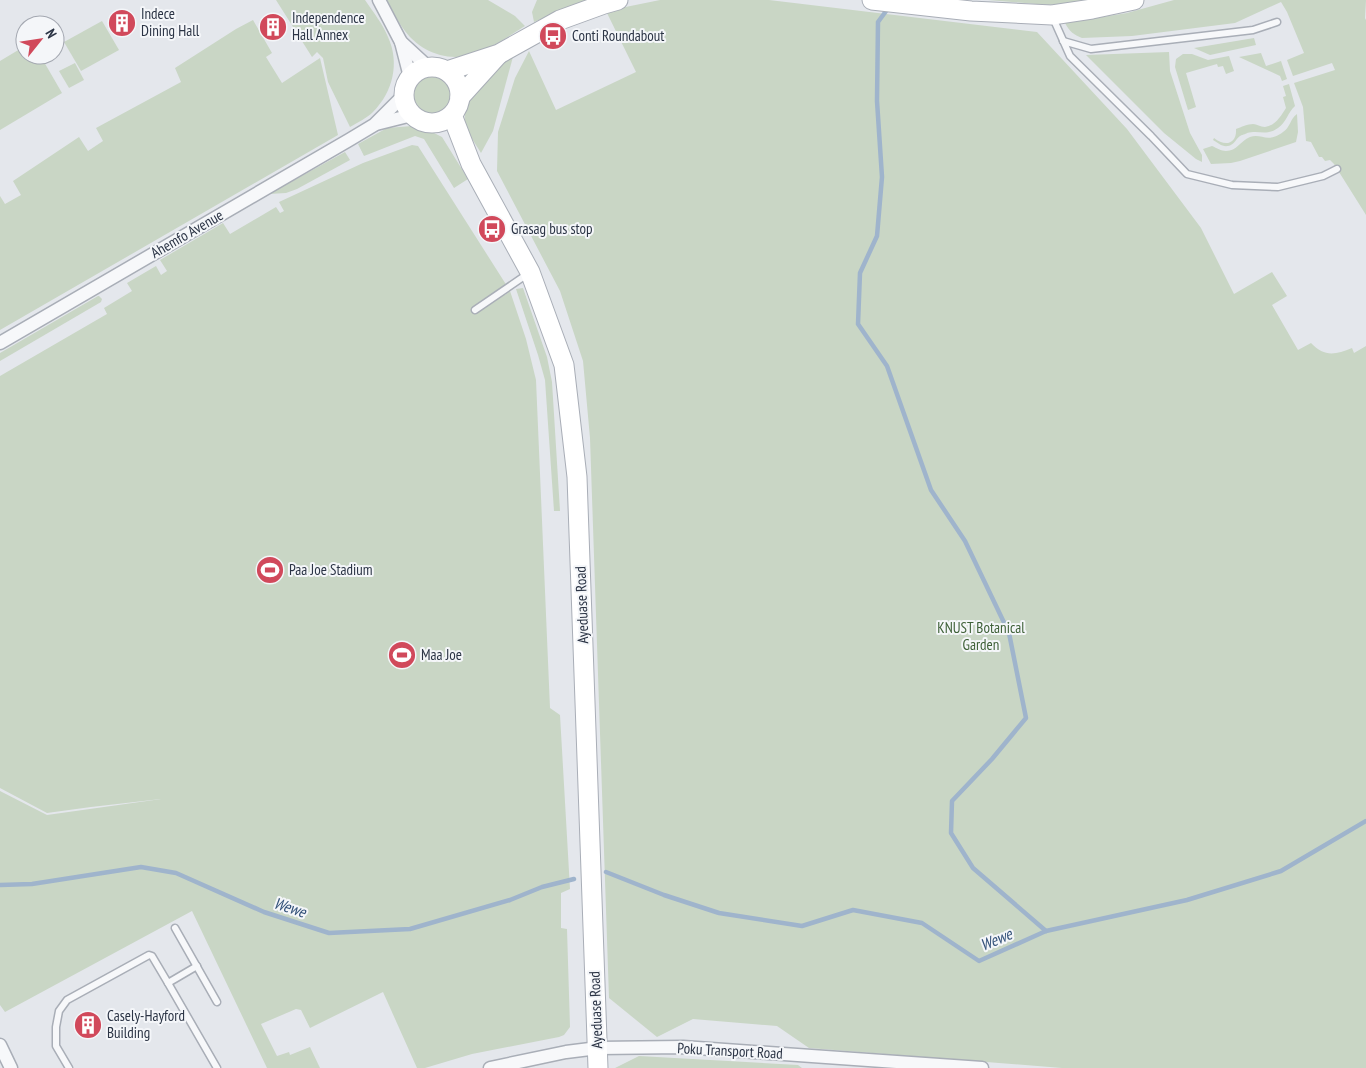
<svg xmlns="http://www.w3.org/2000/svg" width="1366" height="1068" viewBox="0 0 1366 1068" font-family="'PT Sans Narrow',sans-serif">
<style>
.green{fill:#c9d6c5}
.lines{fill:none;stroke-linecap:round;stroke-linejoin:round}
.stream{stroke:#9fb4cc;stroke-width:4.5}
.lane-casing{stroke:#a9aeb7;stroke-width:9}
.street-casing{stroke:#a9aeb7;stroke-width:15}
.secondary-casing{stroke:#a9aeb7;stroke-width:21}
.lane{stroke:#f7f8fa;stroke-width:6}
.street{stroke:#f7f8fa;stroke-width:12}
.secondary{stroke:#fff;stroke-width:19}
.labels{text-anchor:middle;stroke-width:4;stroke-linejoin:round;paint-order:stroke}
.poi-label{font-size:15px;fill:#2b3445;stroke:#f4f6f9;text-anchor:start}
.street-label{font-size:15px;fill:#2b3445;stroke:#f4f6f9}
.park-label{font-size:15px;fill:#3f6138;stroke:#f4f6f9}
.water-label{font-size:16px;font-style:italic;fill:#34527a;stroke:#f4f6f9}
</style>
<rect width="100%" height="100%" fill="#e4e7ec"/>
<g class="green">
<path d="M276,0H365C373,12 383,24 388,37C400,63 393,92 373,112C367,118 357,123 350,127L328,82L323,58L317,52L312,57Z"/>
<path d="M387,0H488L515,16L525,26C512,34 498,44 484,50C454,65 421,55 402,27C396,19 392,9 387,0Z"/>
<path d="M537,0H587L534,22L532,12Z"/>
<path d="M660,0H769L1037,32L1127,129L1201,228L1234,294L1272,272L1287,296L1272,305L1298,350L1311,343C1324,357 1335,355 1352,348L1354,353L1366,346V1068H1062L809,1048L777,1026L693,1019L657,1037L609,998L590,438L583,361L560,291L497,171L498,132L515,78L529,51L556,110L636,72L606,11Z"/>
<path d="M988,0H1095L1048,5Z"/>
<path d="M1174,0H1366L1365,18L1366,20V215L1334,164L1330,160L1325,161L1322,157H1319L1311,142L1306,141L1303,107L1294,83L1335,70L1332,63L1293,76L1287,60L1304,53L1287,12L1281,2L1235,23L1132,36L1082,38C1074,35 1069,31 1065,23L1127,13Z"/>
<path d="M253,20L272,53L266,57L282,83L320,58L338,135L0,330V196L5,204L21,195L13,181L79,137L88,151L103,141L96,128L181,82L175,68L236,29Z"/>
<path d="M102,21L119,50L81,71L64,42Z"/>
<path d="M1254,38L1256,45L1210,55L1194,48Z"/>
<path d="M25,46V55H40L62,93L0,130V61Z"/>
<path d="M1169,52L1170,71L1190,133L1202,155V162L1196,159L1164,133L1086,55Z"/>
<path d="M514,53L493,131L481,153L464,126L465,113L469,95L480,81Z"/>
<path d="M1261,53L1266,66L1281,61L1287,79L1282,81L1280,76L1239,57Z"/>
<path d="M1183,54H1192L1208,60L1229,56L1234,71L1226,74L1223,66L1218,67L1217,64L1186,73L1196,107L1188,110L1175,67L1176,59Z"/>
<path d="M75,63L84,80L69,88L59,71Z"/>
<circle cx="431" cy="94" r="22"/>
<path d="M1289,84L1295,106C1288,112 1286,123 1278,128C1267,136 1259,130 1247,133C1246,134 1241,135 1240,136C1235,140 1234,145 1228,146C1222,147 1218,143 1213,140L1214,138C1225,147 1237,144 1236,129C1241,127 1248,124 1253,124C1257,124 1260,127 1265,127C1275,126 1281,116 1286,108L1283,97L1286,96L1283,86Z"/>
<path d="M1297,114L1298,132L1296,142L1240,161L1231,163L1211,164L1203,149L1212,146C1217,148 1221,151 1226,151C1237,151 1240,141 1250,137C1262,133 1267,144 1283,132C1290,128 1290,119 1297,114Z"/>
<path d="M412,126L428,130L442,137L468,179L454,188L424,139L415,136L364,156L358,144L387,128Z"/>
<path d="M412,145L418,146L507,286L503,288L505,295L510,291L526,339L536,380L550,708L560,715L570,889L561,893V928L567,929L570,1027L564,1035L559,1037L472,1054L425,1068H417L383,992L310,1028L301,1010L296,1009L261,1024L277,1056L289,1052L290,1055L310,1047L320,1068H267L192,911L5,1012L0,1005V791L47,815L161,799L91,807L47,813L0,788V376L107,314L104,308L132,291L127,283L156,266L161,275L167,271L160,260L223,223L230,234L276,207L280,213L284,211L279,202L363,163Z"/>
<path d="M345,152L350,160L297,189L286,193L269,194Z"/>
<path d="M523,288L547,357L552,382L560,511H554L545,380L538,355L516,289Z"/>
<path d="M98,296H99L102,299L101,302L0,361V353Z"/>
<path d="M639,1056L798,1065L802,1068H615Z"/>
</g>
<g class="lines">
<g class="stream">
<path d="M889,7L878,22L877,101L882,177L877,236L860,273L858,324L887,366L931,490L965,541L1009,633L1026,718L992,759L952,801L951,833L973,868L1046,931"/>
<path d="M606,872L664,895L719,913L802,926L853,910L922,923L979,961L1046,931L1187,900L1281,871L1366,821"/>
<path d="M0,885L32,884L141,867L176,873L264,912L329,933L410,929L510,900L542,887L574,879"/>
</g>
<defs>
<g id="lane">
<path d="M1053,18L1070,56L1151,136L1187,174L1232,185L1278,187L1323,176L1337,169"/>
<path d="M1063,41L1091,49L1253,30L1277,22"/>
<path d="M475,310L529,273"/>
<path d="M175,928L217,1002"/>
<path d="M168,983L217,1068"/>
<path d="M69,1068L56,1046V1027L59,1011L67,1000L149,955L152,956L168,983L197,966"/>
</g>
<g id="street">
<path d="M379,0L401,42L410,77"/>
<path d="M401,42L427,66"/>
<path d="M376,124L412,115"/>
<path d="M0,343L349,140L374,125L403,96"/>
<path d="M0,1045L11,1068"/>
<path d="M490,1068L566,1052L598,1048L683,1047L982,1068"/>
</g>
<g id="secondary">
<path d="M872,0L971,11L1052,15L1092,9L1134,0"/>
<circle cx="432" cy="95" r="28"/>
<path d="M447,71L499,54L560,20L604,4L618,0"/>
<path d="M460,97L498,55"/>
<path d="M452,115L471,164L530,272L564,365L577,477L598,1068"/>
</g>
</defs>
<use href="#lane" class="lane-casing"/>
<use href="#street" class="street-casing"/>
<use href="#secondary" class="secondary-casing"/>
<use href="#lane" class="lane"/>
<use href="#street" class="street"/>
<use href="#secondary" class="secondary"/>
</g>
<defs>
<symbol id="building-disc" viewBox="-11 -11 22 22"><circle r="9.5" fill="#d1495b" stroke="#f4f6f9"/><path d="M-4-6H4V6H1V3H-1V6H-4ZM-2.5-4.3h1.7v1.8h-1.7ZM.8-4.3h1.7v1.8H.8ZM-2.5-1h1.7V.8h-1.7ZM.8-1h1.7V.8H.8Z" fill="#fff"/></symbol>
<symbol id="bus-disc" viewBox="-11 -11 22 22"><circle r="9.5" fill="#d1495b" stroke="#f4f6f9"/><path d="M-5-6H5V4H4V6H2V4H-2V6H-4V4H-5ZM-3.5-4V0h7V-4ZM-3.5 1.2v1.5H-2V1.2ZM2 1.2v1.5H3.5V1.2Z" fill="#fff"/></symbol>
<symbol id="stadium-disc" viewBox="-11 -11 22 22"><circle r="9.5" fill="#d1495b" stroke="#f4f6f9"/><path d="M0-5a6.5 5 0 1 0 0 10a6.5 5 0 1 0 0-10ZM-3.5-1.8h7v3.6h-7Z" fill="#fff"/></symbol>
</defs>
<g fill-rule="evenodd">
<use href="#building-disc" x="106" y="7" width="32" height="32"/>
<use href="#building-disc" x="257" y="11" width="32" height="32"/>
<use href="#bus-disc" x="537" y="20" width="32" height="32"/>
<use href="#bus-disc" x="476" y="213" width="32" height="32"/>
<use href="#stadium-disc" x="254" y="554" width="32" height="32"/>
<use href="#stadium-disc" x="386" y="639" width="32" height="32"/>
<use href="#building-disc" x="72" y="1009" width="32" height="32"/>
</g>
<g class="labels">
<g class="poi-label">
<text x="141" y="19">Indece<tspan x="141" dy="17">Dining Hall</tspan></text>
<text x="292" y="23">Independence<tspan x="292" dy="17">Hall Annex</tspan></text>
<text x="572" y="41">Conti Roundabout</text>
<text x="511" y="234">Grasag bus stop</text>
<text x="289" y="575">Paa Joe Stadium</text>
<text x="421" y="660">Maa Joe</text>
<text x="107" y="1021">Casely-Hayford<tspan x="107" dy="17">Building</tspan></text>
</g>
<g class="street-label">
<text transform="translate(187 234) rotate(-30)" y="5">Ahemfo Avenue</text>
<text transform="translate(582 605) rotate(-92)" y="5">Ayeduase Road</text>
<text transform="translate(596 1010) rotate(-92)" y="5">Ayeduase Road</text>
<text transform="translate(730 1051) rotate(3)" y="5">Poku Transport Road</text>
</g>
<g class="park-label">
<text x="981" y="633">KNUST Botanical<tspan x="981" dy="17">Garden</tspan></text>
</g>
<g class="water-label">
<text transform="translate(290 907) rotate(18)" y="6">Wewe</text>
<text transform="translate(996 939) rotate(-23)" y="6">Wewe</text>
</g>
</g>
<g transform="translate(40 40) rotate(60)"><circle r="24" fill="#f4f6f9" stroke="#a4a8b1"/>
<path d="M0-4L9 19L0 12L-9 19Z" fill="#d1495b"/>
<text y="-8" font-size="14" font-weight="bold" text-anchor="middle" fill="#2b3445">N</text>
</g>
</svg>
